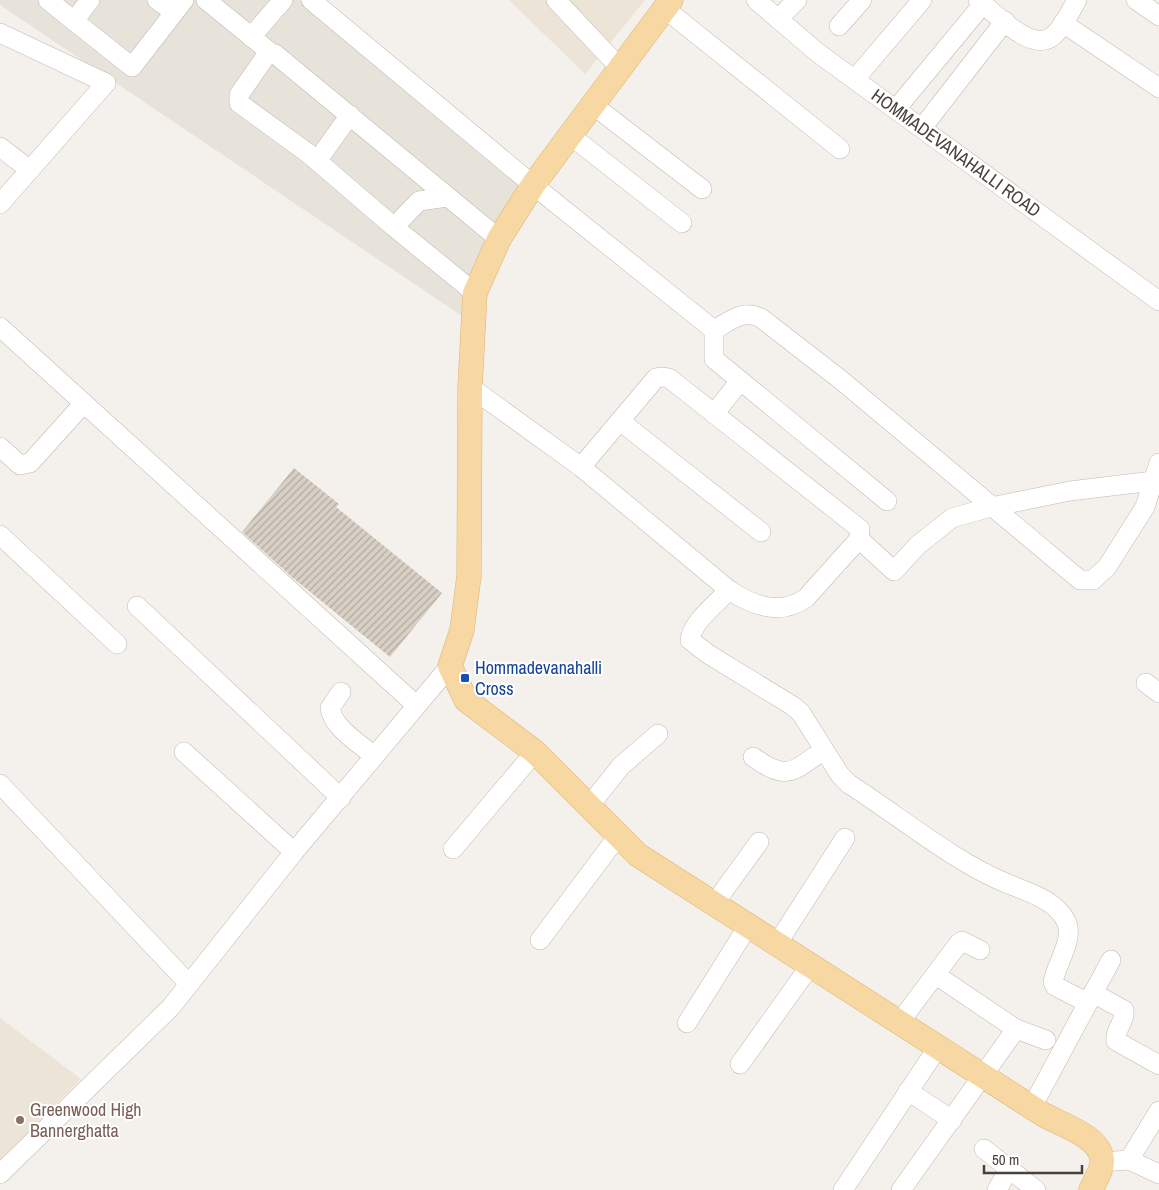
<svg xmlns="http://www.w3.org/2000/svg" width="1159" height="1190" viewBox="0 0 1159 1190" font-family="'Archivo Narrow',sans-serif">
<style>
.residential{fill:#e8e3da}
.education{fill:#ece5d7}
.building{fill:url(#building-hatch)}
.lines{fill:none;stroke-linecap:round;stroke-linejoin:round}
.minor-casing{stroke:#c0b8af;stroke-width:20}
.major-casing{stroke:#dbb473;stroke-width:25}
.minor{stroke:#fff;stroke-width:19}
.major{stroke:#f7d8a2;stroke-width:24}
.transit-dot{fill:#1a4fb4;stroke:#fff;stroke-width:2}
.education-dot{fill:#8d6e63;stroke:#fff;stroke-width:2}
.labels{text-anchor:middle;stroke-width:4;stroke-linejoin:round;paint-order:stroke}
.street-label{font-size:18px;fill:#48423a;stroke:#fff}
.transit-label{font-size:18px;fill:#164399;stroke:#fff;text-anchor:start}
.education-label{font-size:18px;fill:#785e54;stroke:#fff;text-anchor:start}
</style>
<defs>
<pattern id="building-hatch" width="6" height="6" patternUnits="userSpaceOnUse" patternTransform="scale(1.25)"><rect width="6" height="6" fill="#d8cfc5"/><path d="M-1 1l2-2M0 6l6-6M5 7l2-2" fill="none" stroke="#b1aaa1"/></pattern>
</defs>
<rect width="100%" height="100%" fill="#f4f1ec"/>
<path class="residential" d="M0,0H304L522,186L471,272L462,316L0,5Z"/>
<g class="education">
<path d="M509,0H645L585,74Z"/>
<path d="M0,1018L81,1079L0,1161Z"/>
</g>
<path class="building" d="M294,468L339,504L336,507L442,593L390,657L293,578L242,532Z"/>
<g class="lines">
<defs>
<g id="minor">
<path d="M48,0L74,21L90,0"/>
<path d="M157,0L174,12"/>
<path d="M206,0L270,52"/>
<path d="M311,0L533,185L714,330"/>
<path d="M556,0L620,68"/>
<path d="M756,0L818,53L1159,301"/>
<path d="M978,0C995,13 1032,54 1053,36C1063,27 1070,12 1077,0"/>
<path d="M1136,0L1159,16"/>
<path d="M664,8L840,149"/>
<path d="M778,19L797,0"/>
<path d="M74,21L132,67L184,0"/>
<path d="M1063,23L1159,88"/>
<path d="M839,26L862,0"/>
<path d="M0,33L106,83L0,204"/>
<path d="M251,37L283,0"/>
<path d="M855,79L922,0"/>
<path d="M593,105L702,189"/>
<path d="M896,109L983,4"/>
<path d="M922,128L1005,21"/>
<path d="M571,136L682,223"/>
<path d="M0,147L30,170"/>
<path d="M317,161L350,115"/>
<path d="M394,227L419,201L447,197"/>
<path d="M475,293L394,227L309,154L239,103V95L268,53L275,54L499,239"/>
<path d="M0,327L416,705"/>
<path d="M714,330C730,321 743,309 761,318L841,380L1080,580H1093L1107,567L1145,507L1159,463"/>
<path d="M714,330V359L887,501"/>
<path d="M470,387L581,467L729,590C753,606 781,616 806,598L859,539L860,529L669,378L663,377L656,378L581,467"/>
<path d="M714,414L740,381"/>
<path d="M620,421L761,532"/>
<path d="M0,447L20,465L30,463L84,403"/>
<path d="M0,535L117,644"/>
<path d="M859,539L894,571L918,545L952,518L991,507L1070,491L1153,481"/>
<path d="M729,590C717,603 692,622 690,640L708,654L793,706L801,713L840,775L849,784C899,816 953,861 1006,883C1027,892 1055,899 1066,921C1075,939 1056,964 1053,982L1055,986L1088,1003"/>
<path d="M137,606L341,798"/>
<path d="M1146,683L1159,693"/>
<path d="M341,692L330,708C333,728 359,743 374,756"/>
<path d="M184,752L294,852"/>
<path d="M753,757C788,782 793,771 824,750"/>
<path d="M0,784L189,984"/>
<path d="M589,806L621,766L658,734"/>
<path d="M453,849L535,752"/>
<path d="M714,904L759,842"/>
<path d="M540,940L618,836"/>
<path d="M777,944L845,838"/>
<path d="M1093,993L1124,1010C1126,1021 1114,1030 1116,1041L1159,1065"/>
<path d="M687,1023L748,926"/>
<path d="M899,1023L959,943L962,941L980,950"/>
<path d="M1016,1029L1046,1040"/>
<path d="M740,1064L810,966"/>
<path d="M908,1091L952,1120"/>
<path d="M1032,1107L1111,960"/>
<path d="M984,1149L1036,1190"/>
<path d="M1129,1160L1159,1111"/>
<path d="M1102,1162L1129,1160L1159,1174"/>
<path d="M0,1174L171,1007L294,852L450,666"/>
<path d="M843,1190L938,1047"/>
<path d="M901,1190L1016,1029L936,975"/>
<path d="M997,1190L1009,1169"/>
</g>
<path id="major" d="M671,0L533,185L499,239L475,293L470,387L469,576L462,630L450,666L466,700L535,752L638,855L1044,1115C1062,1125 1100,1136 1102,1160C1103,1169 1094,1182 1091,1190"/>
</defs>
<use href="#minor" class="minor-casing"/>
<use href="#major" class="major-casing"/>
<use href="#minor" class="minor"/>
<use href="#major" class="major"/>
</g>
<rect class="transit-dot" x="460" y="673" width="10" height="10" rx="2.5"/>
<circle class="education-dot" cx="20" cy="1120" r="5"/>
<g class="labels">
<g class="street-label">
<text transform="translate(956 153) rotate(36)" y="6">HOMMADEVANAHALLI ROAD</text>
</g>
<g class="transit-label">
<text x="475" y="674">Hommadevanahalli<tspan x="475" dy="21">Cross</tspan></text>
</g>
<g class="education-label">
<text x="30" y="1116">Greenwood High<tspan x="30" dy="21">Bannerghatta</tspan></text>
</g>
</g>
<path d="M984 1165v8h98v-8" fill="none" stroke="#48423a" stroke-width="2.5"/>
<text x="992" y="1165" font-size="15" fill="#48423a" stroke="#ffffff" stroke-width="4" paint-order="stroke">50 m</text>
</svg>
